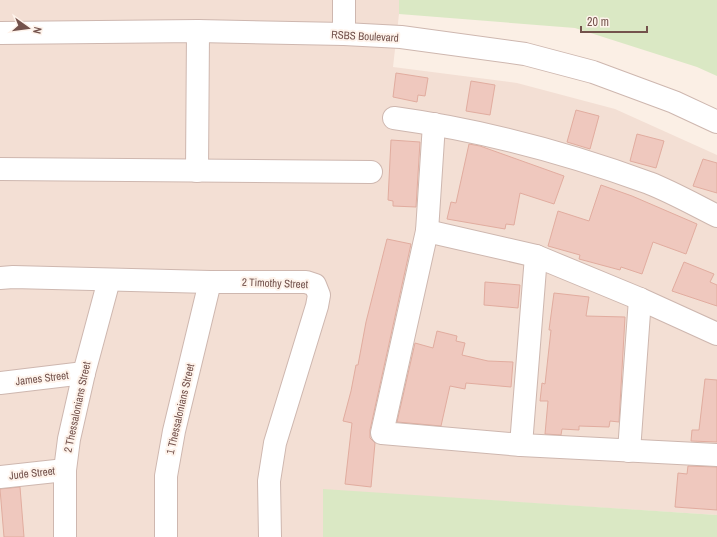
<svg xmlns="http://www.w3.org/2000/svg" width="717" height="537" viewBox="0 0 717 537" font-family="'Archivo Narrow',sans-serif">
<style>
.residential{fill:#f3dfd4}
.green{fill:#dae8c4}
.building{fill:#efc8be;stroke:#e1ac9f}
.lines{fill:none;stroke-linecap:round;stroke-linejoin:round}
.minor-casing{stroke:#ceb7af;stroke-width:24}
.minor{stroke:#fff;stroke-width:22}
.labels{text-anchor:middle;stroke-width:4;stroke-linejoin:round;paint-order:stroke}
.street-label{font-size:11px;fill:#73524c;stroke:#fef3eb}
</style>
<rect width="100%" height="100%" fill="#fbefe5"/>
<path class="residential" d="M0,0H399V14L393,67L517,83L615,109L717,155V515L323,490V537H0Z"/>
<g class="green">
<path d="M399,0H717V76L697,67L575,28L399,14Z"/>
<path d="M323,489L717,515V537H323Z"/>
</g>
<g class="building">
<path d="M396,73L428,78L425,96L418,95L417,102L393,97Z"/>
<path d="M471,81L495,85L490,115L466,111Z"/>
<path d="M576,110L599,116L590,149L567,142Z"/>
<path d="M637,134L664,141L656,168L630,161Z"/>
<path d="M391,140L420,142L416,207L393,206V201L388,200Z"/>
<path d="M469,144L480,146L564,176L554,204L520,193L514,225L506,224L505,229L447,219L451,202L456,203Z"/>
<path d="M703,159L717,163V193L693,186Z"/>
<path d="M601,185L632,196L697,224L686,254L653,242L642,274L621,267L620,270L579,259L580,255L548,246L558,211L589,221Z"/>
<path d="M387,239L411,244L370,430V438L375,443L371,487L345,484L352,423L343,421L351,391L356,365H358L366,322Z"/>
<path d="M684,262L714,274L710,282L717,285V306L672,291Z"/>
<path d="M485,282L520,285L518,308L484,305Z"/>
<path d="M554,293L589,297L586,316L625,317L619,422L610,421L609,427L579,426V430L562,429L561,435L545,434L548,401H540L542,383L545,384L551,330H549Z"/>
<path d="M437,331L457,336L456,341L465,343L462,355L488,361L513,362L511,387L466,383L465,389L450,386L441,426L397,422L415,343L433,348Z"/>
<path d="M705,379L717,380V442L691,441L692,430H699Z"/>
<path d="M688,466L717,467V510L675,507L678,473L687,474Z"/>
<path d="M20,487L24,537H4L0,489Z"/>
</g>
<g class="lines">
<defs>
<g id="minor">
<path d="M344,0V34"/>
<path d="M0,33L198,31L344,34L401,37L525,54L593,72L674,102L717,122"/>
<path d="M394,118C481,130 567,153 649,183C672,192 695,205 717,216"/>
<path d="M434,124L427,231L382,433L521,445L717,455"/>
<path d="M0,169L371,172"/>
<path d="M197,171L198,31"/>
<path d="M427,231L536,256L640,299L717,334"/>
<path d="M0,278L13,277L210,282H306L315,285L319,295L317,306L275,443L269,481L270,537"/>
<path d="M0,383L84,373"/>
<path d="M521,445L536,256"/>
<path d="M629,451L640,299"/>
<path d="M0,477L65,470"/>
<path d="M65,537V470L69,439L84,373L109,280"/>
<path d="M166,537V476L174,431L210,282"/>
</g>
</defs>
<use href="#minor" class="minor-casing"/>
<use href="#minor" class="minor"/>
</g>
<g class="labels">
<g class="street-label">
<text transform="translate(365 36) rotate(3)" y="4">RSBS Boulevard</text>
<text transform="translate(275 283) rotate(2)" y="4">2 Timothy Street</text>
<text transform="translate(42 378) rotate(-7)" y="4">James Street</text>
<text transform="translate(77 407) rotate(-78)" y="4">2 Thessalonians Street</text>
<text transform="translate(180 409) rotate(-77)" y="4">1 Thessalonians Street</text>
<text transform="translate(32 473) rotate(-6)" y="4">Jude Street</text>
</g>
</g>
<g transform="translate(28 28) rotate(104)" stroke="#fef3eb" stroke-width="3" paint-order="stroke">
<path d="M0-3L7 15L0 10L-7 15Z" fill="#73524c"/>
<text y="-6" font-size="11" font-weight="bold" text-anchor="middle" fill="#73524c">N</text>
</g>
<path d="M581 26v6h66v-6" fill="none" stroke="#73524c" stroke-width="2"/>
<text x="587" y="26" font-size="12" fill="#73524c" stroke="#fef3eb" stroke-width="3" paint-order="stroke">20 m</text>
</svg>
